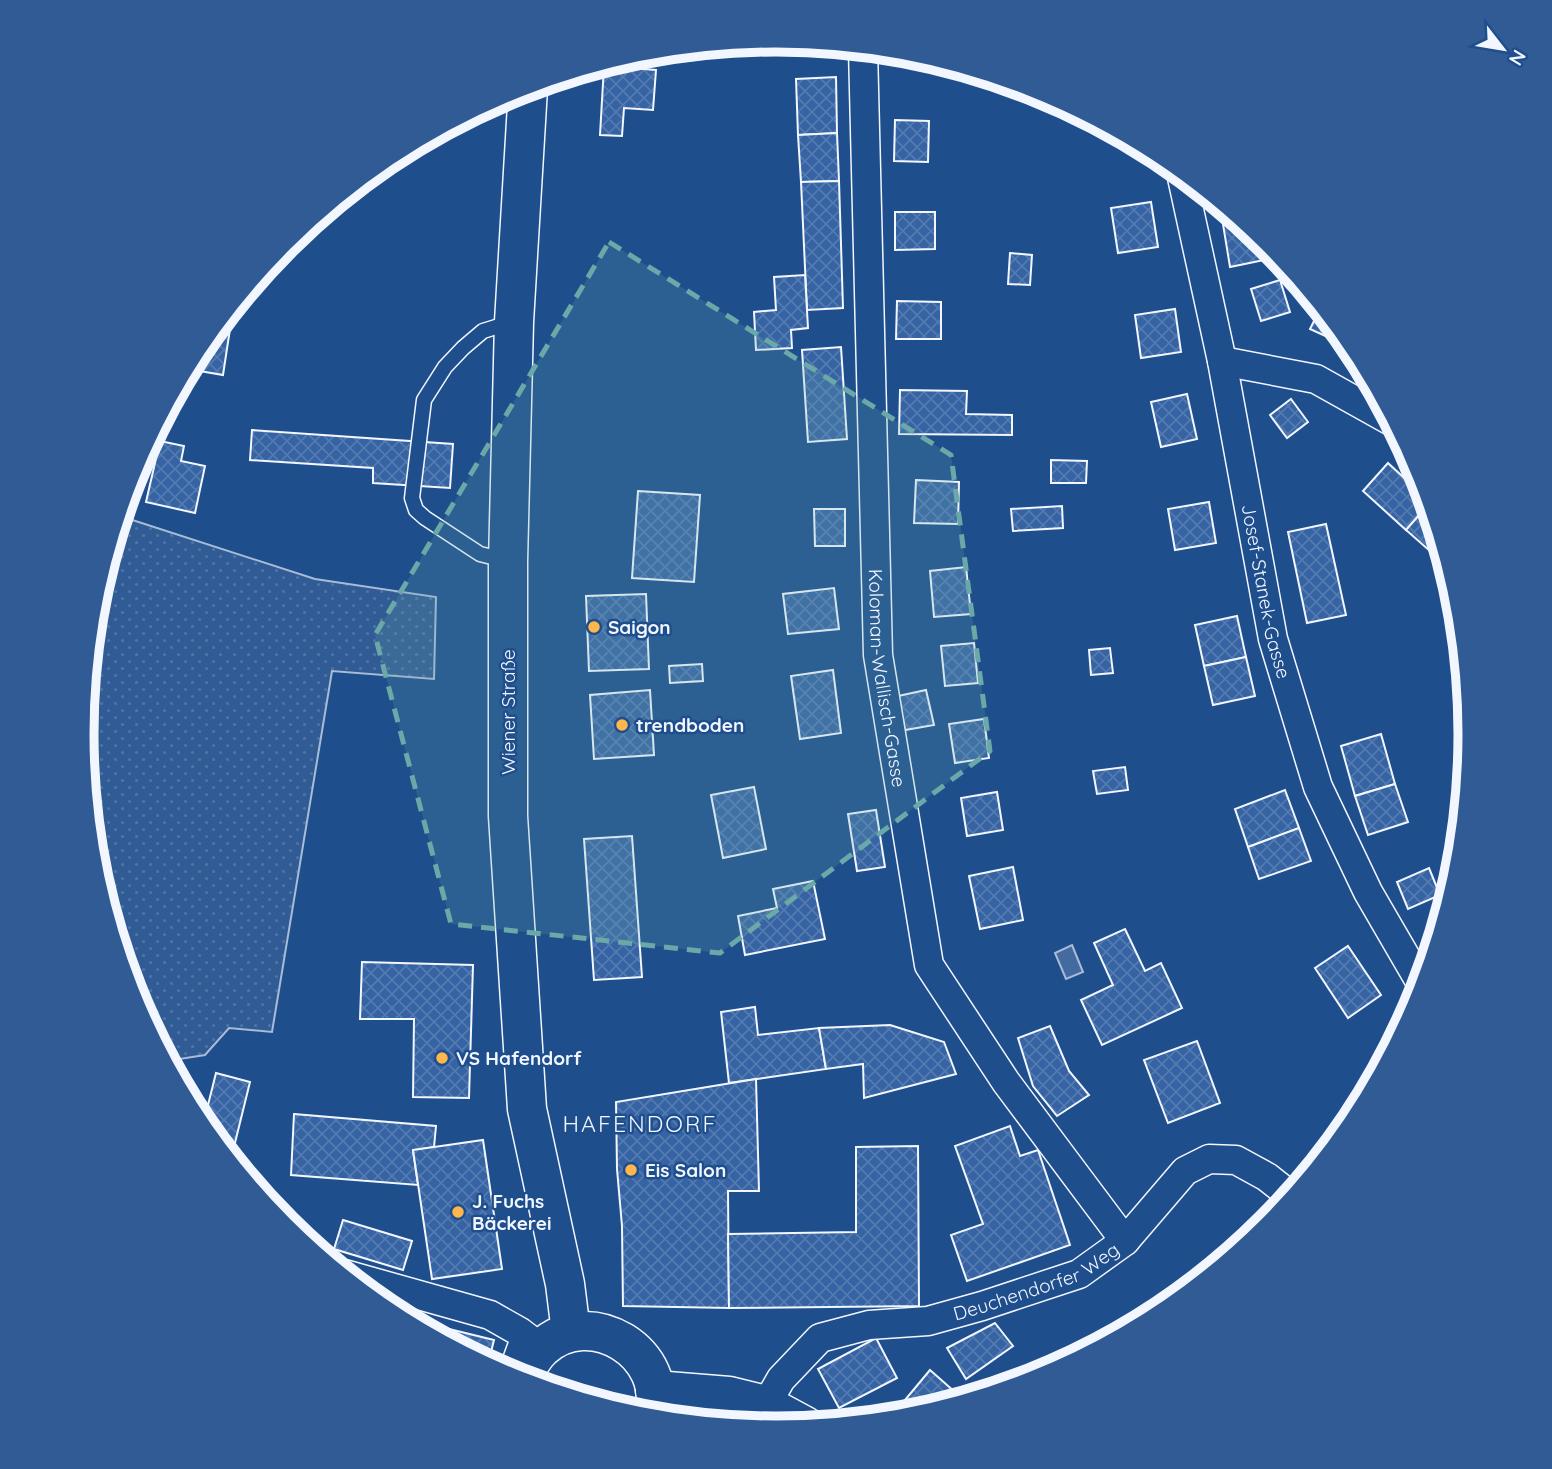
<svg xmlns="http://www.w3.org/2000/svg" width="1552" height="1469" viewBox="0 0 1552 1469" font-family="Quicksand,sans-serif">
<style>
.grass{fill:url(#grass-dots);stroke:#a8bbd7;stroke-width:2}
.water{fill:#446ba0;stroke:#a8bbd7;stroke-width:2}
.building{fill:url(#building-cross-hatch);stroke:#f2f6ff;stroke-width:2}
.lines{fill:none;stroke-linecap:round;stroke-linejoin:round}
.service-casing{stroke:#f2f6ff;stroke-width:17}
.minor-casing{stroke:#f2f6ff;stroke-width:31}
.secondary-casing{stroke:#f2f6ff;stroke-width:41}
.primary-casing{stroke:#f2f6ff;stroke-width:41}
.service{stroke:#1f4e8c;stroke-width:14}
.minor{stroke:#1f4e8c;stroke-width:28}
.secondary{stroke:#1f4e8c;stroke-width:38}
.primary{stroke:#1f4e8c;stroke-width:38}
.marked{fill:#6aa9a8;fill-opacity:0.2;stroke:#6aa9a8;stroke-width:5;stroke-dasharray:14 9;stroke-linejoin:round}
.poi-dot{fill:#ffb74d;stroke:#1f4e8c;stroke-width:2.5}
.labels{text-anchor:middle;stroke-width:5;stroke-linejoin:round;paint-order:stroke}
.street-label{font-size:19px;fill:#f2f6ff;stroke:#1f4e8c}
.poi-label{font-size:19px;font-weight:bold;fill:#f2f6ff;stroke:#1f4e8c;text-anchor:start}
.quarter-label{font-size:23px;letter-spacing:2px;fill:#f2f6ff;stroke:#1f4e8c}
.rim{fill:none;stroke:#f2f6ff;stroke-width:9}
</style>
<defs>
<pattern id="grass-dots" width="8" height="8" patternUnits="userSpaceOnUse" patternTransform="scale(1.75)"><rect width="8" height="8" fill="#305b95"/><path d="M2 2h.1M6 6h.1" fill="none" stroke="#4e73a5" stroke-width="1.8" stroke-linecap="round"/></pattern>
<pattern id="building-cross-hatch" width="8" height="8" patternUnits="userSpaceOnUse" patternTransform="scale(1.75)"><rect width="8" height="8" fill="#3563a3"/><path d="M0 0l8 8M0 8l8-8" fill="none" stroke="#537ab1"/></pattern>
</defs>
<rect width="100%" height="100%" fill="#1f4e8c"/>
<path class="grass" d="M120,516L315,579L436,597L434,679L332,671L272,1032L229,1028L205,1055L167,1061L134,1000L95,870L82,734L95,599Z"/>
<path class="water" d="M1072,945L1083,972L1066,979L1055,953Z"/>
<g class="building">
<path d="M887,51L912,54L941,63L887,61Z"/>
<path d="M604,66L656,70L653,110L624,108L622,136L600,135Z"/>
<path d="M836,77L837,133L798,135L796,79Z"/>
<path d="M895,120L929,121L928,162L894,161Z"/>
<path d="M837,133L839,181L801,182L798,135Z"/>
<path d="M839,181L843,308L807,310L801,182Z"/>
<path d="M1151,202L1158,247L1118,253L1111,208Z"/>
<path d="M895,212H935V249L895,250Z"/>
<path d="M1233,216L1266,243L1269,259L1230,267L1222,218Z"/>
<path d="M1010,253L1032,255L1030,285L1008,284Z"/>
<path d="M805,275L808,328L791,330L792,348L756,350L754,312L776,310L774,277Z"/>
<path d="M1280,280L1290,312L1261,321L1251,289Z"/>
<path d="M897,301L941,302V339H896Z"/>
<path d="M1175,309L1181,352L1141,358L1135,315Z"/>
<path d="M1320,309L1353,349H1354L1310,329Z"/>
<path d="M217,326L230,329L223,375L188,369L199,348Z"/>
<path d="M841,347L847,439L808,442L802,350Z"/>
<path d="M900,390L967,391L966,414L1012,415V435L899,434Z"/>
<path d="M1187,394L1197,439L1161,447L1151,402Z"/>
<path d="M1291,399L1308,422L1287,438L1270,415Z"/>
<path d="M252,430L453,444L450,488L373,483V468L250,460Z"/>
<path d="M160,441L184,446L181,461L205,466L195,513L146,502Z"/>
<path d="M1051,460L1087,461L1086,483H1051Z"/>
<path d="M1388,463L1426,498L1428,505L1406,530L1363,491Z"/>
<path d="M916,480L959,482L958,524L914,523Z"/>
<path d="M638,491L700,495L694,582L632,578Z"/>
<path d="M1209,502L1216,543L1175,550L1168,509Z"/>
<path d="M1428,505L1447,566L1406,530Z"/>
<path d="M1062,506L1063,528L1013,531L1011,509Z"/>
<path d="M814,509H845V546H815Z"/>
<path d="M1326,524L1346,615L1307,623L1288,532Z"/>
<path d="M966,567L971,614L934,617L930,571Z"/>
<path d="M834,588L839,629L788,634L783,594Z"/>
<path d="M646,594L649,669L589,671L586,596Z"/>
<path d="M1237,616L1246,657L1204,666L1195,625Z"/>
<path d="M974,643L978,683L945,686L941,646Z"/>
<path d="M1110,648L1113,673L1091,675L1089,650Z"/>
<path d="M1246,657L1255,696L1213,705L1204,666Z"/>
<path d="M702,664L703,681L670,683L669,666Z"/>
<path d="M833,670L841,733L800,739L791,676Z"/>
<path d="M650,690L654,755L594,759L590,695Z"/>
<path d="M926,690L934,725L905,730L898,696Z"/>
<path d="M984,719L989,758L955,763L949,724Z"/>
<path d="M1381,734L1395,784L1355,796L1341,746Z"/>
<path d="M1125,767L1128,790L1097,794L1093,771Z"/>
<path d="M1395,784L1408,822L1368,835L1355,796Z"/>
<path d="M754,787L766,849L723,858L711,795Z"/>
<path d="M1285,790L1299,828L1248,847L1235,809Z"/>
<path d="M997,792L1003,830L967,836L961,798Z"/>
<path d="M876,810L885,867L857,871L848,814Z"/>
<path d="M1299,828L1311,861L1259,879L1248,847Z"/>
<path d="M632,836L642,977L594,980L584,839Z"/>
<path d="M1013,867L1023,920L980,929L969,876Z"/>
<path d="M1429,868L1440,895L1408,909L1397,882Z"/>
<path d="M813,881L825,939L745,955L738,916L777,908L773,889Z"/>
<path d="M1125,929L1145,971L1161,963L1182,1008L1102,1045L1081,1000L1113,985L1094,943Z"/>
<path d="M1348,946L1381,995L1348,1018L1315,968Z"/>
<path d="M362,962L473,965L469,1098L413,1097L414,1019H360Z"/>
<path d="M755,1007L758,1035L819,1028L826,1069L729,1083L721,1012Z"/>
<path d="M890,1025L944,1042L956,1074L864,1098L863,1064L826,1069L819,1028Z"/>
<path d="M1050,1026L1069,1071L1089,1095L1057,1116L1033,1086L1018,1038Z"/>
<path d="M1197,1041L1220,1103L1168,1123L1144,1060Z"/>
<path d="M216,1073L250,1082L231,1159L203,1125Z"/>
<path d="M756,1079L759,1191H728L729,1308L623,1306L622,1226L617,1169L616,1102Z"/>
<path d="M294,1114L436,1126L434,1147L413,1150L418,1185L291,1175Z"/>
<path d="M1010,1126L1020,1156L1038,1150L1070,1245L967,1281L951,1235L983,1224L955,1146Z"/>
<path d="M483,1140L502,1269L432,1279L413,1150Z"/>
<path d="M918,1146L919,1306L729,1308L728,1234L856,1232V1147Z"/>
<path d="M343,1220L412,1241L403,1270L334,1249Z"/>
<path d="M995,1323L1013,1346L966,1379L947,1348Z"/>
<path d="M445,1328L494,1340L488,1364L442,1339Z"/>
<path d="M876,1338L897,1378L839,1408L818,1369Z"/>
<path d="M930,1370L964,1400L900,1417L895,1412Z"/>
</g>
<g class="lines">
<defs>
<g id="service">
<path d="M508,561L480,554L425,518L416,510L412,498L424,400L445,367L463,348L483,331L512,322"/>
<path d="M505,1373L520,1332"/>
</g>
<g id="minor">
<path id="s1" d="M863,49L878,655L929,965L1006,1082L1125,1241"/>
<path id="s2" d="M1181,173L1222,361L1273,639L1318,787L1368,892L1422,985"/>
<path d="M1222,361L1316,379L1393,422"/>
<path d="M344,1274L490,1315L520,1332L541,1348"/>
<path id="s3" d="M766,1405L781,1379L820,1338L869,1325L928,1321L982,1306L1079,1274L1125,1241L1185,1171L1209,1159L1236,1160L1267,1177L1291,1196"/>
</g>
<path id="secondary" d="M655,1390L729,1396L766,1405L805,1426"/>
<g id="primary">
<path d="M528,88L514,322L508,562V816L527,1109L565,1284L571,1332"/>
<path d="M522,1379C527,1368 533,1356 542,1348C590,1303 672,1354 653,1417"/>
</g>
</defs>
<use href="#service" class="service-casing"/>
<use href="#minor" class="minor-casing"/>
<use href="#secondary" class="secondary-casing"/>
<use href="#primary" class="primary-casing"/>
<use href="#service" class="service"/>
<use href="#minor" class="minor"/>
<use href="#secondary" class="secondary"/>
<use href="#primary" class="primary"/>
</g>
<path class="marked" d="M609,242L951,455L990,751L720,953L451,924L375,635Z"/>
<g class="poi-dot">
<circle cx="594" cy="627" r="7"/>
<circle cx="622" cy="725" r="7"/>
<circle cx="442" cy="1058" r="7"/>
<circle cx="631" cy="1170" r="7"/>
<circle cx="458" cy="1212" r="7"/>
</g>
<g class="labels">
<g class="street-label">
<text dy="7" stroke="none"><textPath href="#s2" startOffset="427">Josef-Stanek-Gasse</textPath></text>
<text dy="7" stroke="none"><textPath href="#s1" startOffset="630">Koloman-Wallisch-Gasse</textPath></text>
<text transform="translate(508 712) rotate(-90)" y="7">Wiener Straße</text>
<text dy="7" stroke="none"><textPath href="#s3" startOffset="312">Deuchendorfer Weg</textPath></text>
</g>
<g class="poi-label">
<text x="608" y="634">Saigon</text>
<text x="636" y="732">trendboden</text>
<text x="456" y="1065">VS Hafendorf</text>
<text x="645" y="1177">Eis Salon</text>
<text x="472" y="1208">J. Fuchs<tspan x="472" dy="22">Bäckerei</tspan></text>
</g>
<g class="quarter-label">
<text x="640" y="1132">HAFENDORF</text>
</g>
</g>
<path d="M0 0H1552V1469H0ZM94 734a682 682 0 1 1 1364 0a682 682 0 1 1-1364 0Z" fill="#305b95" fill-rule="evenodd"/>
<path class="rim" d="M94 734a682 682 0 1 1 1364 0a682 682 0 1 1-1364 0Z"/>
<g transform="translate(1503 49) rotate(121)" stroke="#1f4e8c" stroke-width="5" paint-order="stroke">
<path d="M0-5L12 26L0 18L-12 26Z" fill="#f2f6ff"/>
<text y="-10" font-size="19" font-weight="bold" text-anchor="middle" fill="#f2f6ff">N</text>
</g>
</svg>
